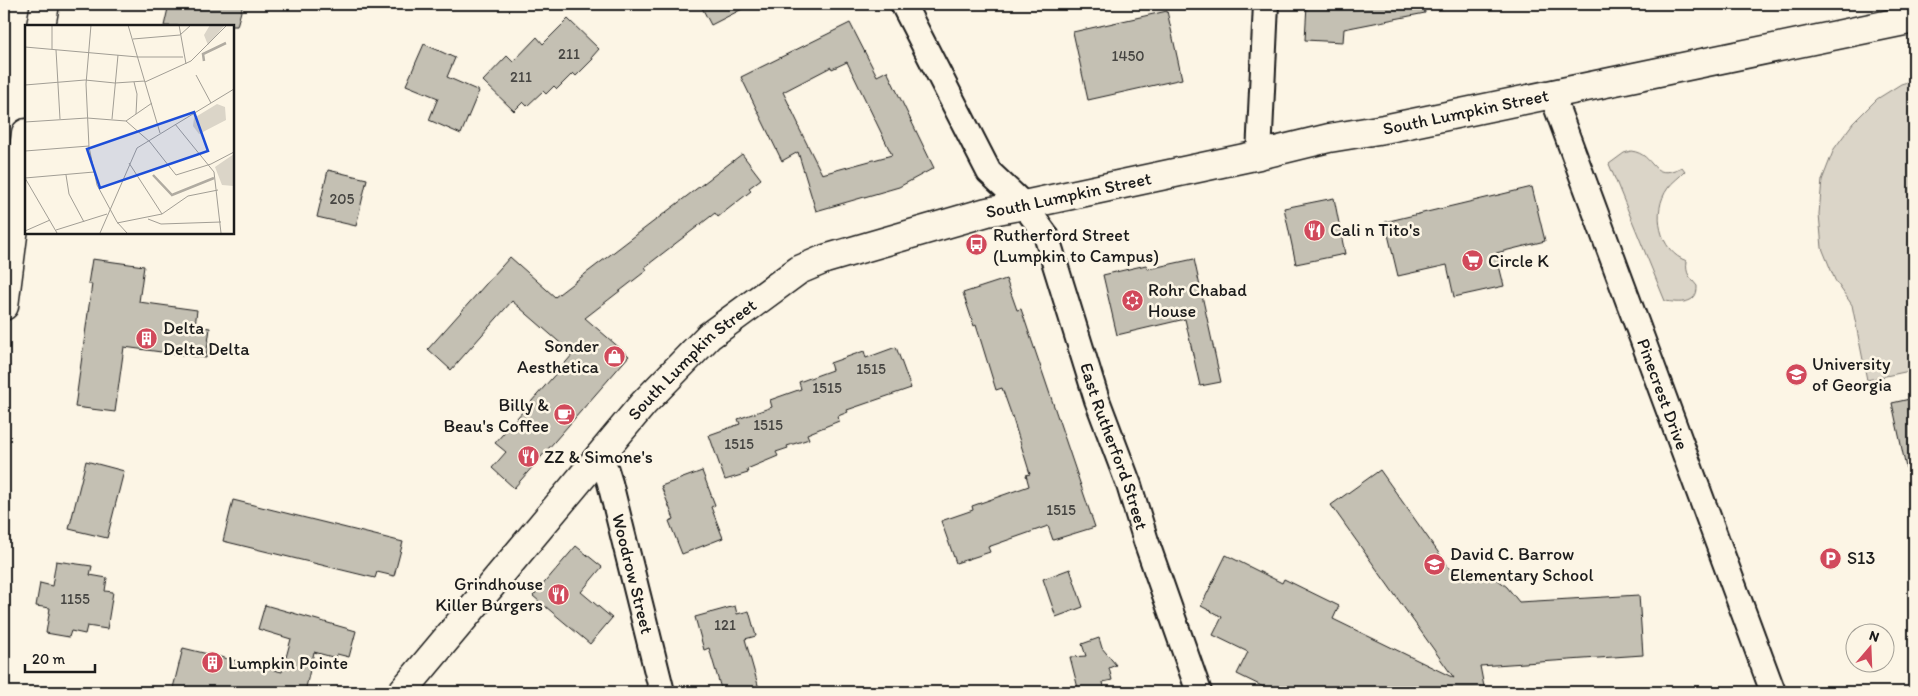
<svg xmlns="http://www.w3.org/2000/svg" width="1918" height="696" viewBox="0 0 1918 696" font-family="Itim,sans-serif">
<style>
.green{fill:#dbd5c8;stroke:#7c7872}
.building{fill:#c4c0b3;stroke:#1c1c1c;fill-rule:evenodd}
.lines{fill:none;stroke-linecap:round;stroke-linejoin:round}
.minor-casing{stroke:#1c1c1c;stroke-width:28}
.secondary-casing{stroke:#1c1c1c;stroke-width:31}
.minor{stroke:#fcf5e5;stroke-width:24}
.secondary{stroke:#fcf5e5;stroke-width:28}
.labels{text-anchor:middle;stroke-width:5;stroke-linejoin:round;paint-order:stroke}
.number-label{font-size:15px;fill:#464542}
.street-label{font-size:18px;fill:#1c1c1c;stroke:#fcf5e5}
.poi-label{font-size:18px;fill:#1c1c1c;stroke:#fcf5e5;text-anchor:start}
.inset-river{fill:none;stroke:#b0aba1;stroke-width:2.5}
.inset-road{fill:none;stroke:#a29e95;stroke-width:1}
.view{fill:#1d4ed8;fill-opacity:0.15;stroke:#1d4ed8;stroke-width:2.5}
.inset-edge{fill:none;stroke:#1c1c1c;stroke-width:2.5}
</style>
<rect width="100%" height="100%" fill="#fcf5e5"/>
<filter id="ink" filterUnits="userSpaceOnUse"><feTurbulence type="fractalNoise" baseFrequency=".02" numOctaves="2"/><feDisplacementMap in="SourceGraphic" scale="10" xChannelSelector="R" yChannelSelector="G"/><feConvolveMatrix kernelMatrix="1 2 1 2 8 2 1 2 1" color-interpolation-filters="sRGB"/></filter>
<g filter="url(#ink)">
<g class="green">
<path d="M1914,80V370L1867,380L1852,305L1835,280L1822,248L1819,214L1822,180L1834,149L1853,123L1877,99L1901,84Z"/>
<path d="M1631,151C1657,154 1649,183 1682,167L1685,171C1680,177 1672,182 1668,188C1651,211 1659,252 1687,261C1685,274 1690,277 1697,286C1698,305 1679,303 1665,301L1609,164L1624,153Z"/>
</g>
<g class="building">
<path d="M169,4H243L237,26H164Z"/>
<path d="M700,4H752L711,25Z"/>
<path d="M1307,4H1424L1425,13L1344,29L1343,42L1305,40Z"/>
<path d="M1167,11L1182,79L1088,100L1073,32Z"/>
<path d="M568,19L599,49L592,57L593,59L576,76L573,73L557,89L554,86L546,94L543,91L527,106L523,102L514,111L483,81L507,56L513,62L537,37L543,44Z"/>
<path d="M850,23L877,76L887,71L934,168L899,187L816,211L798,152L782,161L741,77ZM847,62L892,155L822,174L798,126L799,125L783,92L831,67L832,69Z"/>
<path d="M424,44L455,58L447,77L479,91L461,134L429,120L438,98L406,85Z"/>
<path d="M742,154L761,179L749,188L751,191L718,217L715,213L645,267L647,270L585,318L629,356L514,488L492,468L506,452L495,443L573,354L512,301L451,370L428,349L510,257L555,297Z"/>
<path d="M328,170L367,179L356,226L317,217Z"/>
<path d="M1532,187L1545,241L1496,253L1504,286L1454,297L1447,265L1398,276L1385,222Z"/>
<path d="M1334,198L1345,254L1296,264L1284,208Z"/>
<path d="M92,259L144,266L139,302L197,310L195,326L210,328L206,358L124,347L115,412L75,407L92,284H88Z"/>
<path d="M1194,259L1221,382L1200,386L1185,319L1117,335L1103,275L1146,265L1148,269Z"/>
<path d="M1006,279L1017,310L1021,309L1095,527L1053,540L1048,526L988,547L990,552L956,563L941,521L973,510L972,506L1029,486L1026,475L1030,474L1013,419L1002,388L996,390L976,325L974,326L963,293Z"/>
<path d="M896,347L911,388L847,410L848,412L838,416L839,421L807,434L809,439L787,446L788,448L776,452L778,456L747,469L748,473L725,480L709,435L740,424L738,419L772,407L770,400L801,389L799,382L832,370L830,363L864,351L866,358Z"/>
<path d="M1914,398V467L1906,468L1892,403Z"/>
<path d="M86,461L124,471L107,538L69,529Z"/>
<path d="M1380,470L1450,569H1469L1482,572L1497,579L1507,587L1519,602L1639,595L1643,655L1480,666L1485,692H1274L1237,674L1248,652L1213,635L1222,617L1201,606L1226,555L1282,583L1284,579L1339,606L1333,619L1454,678L1331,505Z"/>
<path d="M702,471L715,505L711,507L723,538L682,554L669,521L674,519L661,486Z"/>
<path d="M233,500L403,542L394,576L377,572L375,578L223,541Z"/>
<path d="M576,546L602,567L581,592L612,618L590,644L533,596Z"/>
<path d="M56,561L92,566L90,575L107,578L105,591L113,592L107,629L87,626L85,634L71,631L69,637L46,633L50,608L36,606L40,583L52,586Z"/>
<path d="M1070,569L1083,607L1056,617L1043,579Z"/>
<path d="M265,605L356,631L349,657L337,654L336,658L314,652L305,692H172L183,648L282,672L291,639L258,629Z"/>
<path d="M735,606L737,614L749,611L756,636L745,639L760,692H722L709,648L704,650L695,617Z"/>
<path d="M1099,638L1102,648L1116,665L1109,668L1112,680L1103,682L1105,692H1079L1070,657L1086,656L1082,644Z"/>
</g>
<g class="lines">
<defs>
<g id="minor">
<path id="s1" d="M903,4L989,172L1024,205L1046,235L1097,400L1129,485L1146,541L1199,692"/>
<path id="s2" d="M1552,95L1773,692"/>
<path d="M1259,155L1266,4"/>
<path id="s3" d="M601,454L610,483L662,692"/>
</g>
<g id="secondary">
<path d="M41,26L45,4"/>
<path d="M4,306L26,133"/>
<path id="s4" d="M402,692L643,404L709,336L799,270L825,259L987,212L1024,205L1259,155L1329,138L1384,129L1914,19"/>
</g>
</defs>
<use href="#minor" class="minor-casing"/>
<use href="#secondary" class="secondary-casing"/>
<use href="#minor" class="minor"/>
<use href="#secondary" class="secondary"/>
</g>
</g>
<defs>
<symbol id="restaurant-disc" viewBox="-11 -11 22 22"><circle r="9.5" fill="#d1495b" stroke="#fcf5e5"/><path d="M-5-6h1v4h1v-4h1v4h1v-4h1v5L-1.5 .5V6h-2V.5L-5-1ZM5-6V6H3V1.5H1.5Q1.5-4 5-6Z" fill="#fff"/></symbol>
<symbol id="bus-disc" viewBox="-11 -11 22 22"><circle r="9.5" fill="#d1495b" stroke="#fcf5e5"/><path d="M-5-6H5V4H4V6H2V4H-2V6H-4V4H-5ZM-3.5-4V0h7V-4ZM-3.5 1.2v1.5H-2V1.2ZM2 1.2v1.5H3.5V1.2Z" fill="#fff"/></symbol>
<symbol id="supermarket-disc" viewBox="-11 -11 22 22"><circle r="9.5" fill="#d1495b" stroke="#fcf5e5"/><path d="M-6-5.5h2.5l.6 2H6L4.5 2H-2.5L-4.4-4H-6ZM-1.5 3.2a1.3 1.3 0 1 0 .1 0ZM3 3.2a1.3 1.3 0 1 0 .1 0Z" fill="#fff"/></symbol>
<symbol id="synagogue-disc" viewBox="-11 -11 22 22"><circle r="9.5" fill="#d1495b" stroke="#fcf5e5"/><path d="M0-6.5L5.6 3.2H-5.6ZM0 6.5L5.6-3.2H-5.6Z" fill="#fff"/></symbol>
<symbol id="building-disc" viewBox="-11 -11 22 22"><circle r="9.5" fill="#d1495b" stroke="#fcf5e5"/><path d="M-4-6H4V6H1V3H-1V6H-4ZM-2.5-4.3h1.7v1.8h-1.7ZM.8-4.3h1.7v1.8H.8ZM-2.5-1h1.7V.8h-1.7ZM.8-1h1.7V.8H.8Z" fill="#fff"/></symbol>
<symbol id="shop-disc" viewBox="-11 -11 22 22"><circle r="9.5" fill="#d1495b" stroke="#fcf5e5"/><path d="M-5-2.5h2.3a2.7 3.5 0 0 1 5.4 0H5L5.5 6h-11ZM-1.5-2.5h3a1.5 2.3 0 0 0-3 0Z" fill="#fff"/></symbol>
<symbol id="university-disc" viewBox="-11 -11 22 22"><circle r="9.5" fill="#d1495b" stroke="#fcf5e5"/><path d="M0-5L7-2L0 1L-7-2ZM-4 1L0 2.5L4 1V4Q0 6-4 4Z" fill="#fff"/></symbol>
<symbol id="cafe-disc" viewBox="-11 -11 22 22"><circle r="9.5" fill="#d1495b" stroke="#fcf5e5"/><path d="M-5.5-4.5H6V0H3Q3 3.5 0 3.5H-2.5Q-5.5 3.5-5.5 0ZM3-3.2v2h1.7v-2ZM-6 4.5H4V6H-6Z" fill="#fff"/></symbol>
<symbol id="parking-disc" viewBox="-11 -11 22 22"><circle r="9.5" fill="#d1495b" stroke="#fcf5e5"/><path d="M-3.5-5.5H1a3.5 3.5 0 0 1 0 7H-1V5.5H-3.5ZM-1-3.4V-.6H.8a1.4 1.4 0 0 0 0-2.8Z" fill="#fff"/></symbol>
<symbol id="school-disc" viewBox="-11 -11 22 22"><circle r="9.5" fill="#d1495b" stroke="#fcf5e5"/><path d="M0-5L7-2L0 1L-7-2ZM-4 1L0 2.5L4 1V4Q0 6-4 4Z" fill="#fff"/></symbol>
</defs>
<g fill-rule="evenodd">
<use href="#restaurant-disc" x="1302" y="218" width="25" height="25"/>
<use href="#bus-disc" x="964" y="232" width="25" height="25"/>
<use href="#supermarket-disc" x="1460" y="248" width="25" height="25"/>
<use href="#synagogue-disc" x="1120" y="288" width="25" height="25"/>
<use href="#building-disc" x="134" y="326" width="25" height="25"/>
<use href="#shop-disc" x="602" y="344" width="25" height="25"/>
<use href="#university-disc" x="1784" y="362" width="25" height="25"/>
<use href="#cafe-disc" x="552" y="402" width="25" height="25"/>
<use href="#restaurant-disc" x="516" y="444" width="25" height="25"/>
<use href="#parking-disc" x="1818" y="546" width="25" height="25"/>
<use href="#school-disc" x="1422" y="552" width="25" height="25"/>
<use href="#restaurant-disc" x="546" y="582" width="25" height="25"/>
<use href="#building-disc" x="200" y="650" width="25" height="25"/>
</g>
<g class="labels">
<g class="number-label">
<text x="569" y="59">211</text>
<text x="1128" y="61">1450</text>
<text x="521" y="82">211</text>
<text x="342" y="204">205</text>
<text x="871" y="374">1515</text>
<text x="827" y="393">1515</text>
<text x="768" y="430">1515</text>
<text x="739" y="449">1515</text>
<text x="1061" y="515">1515</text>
<text x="75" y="604">1155</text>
<text x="725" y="630">121</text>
</g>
<g class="street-label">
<text dy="6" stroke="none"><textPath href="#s4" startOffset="1268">South Lumpkin Street</textPath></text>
<text dy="6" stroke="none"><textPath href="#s4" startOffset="862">South Lumpkin Street</textPath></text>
<text dy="6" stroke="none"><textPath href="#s4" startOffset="442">South Lumpkin Street</textPath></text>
<text dy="6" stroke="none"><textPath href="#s2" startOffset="319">Pinecrest Drive</textPath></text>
<text dy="6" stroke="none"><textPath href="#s1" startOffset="496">East Rutherford Street</textPath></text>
<text dy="6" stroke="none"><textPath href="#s3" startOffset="124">Woodrow Street</textPath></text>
</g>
<g class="poi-label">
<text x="1330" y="236">Cali n Tito's</text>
<text x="993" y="241">Rutherford Street<tspan x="993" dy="21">(Lumpkin to Campus)</tspan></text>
<text x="1488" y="267">Circle K</text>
<text x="1148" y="296">Rohr Chabad<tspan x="1148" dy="21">House</tspan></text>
<text x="163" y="334">Delta<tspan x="163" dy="21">Delta Delta</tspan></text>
<text x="599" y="352" text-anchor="end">Sonder<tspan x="599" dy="21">Aesthetica</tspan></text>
<text x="1812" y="370">University<tspan x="1812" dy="21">of Georgia</tspan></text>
<text x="549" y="411" text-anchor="end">Billy &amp;<tspan x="549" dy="21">Beau's Coffee</tspan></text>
<text x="544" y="463">ZZ &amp; Simone's</text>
<text x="1450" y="560">David C. Barrow<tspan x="1450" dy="21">Elementary School</tspan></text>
<text x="1847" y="564">S13</text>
<text x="543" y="590" text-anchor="end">Grindhouse<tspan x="543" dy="21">Killer Burgers</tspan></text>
<text x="228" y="669">Lumpkin Pointe</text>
</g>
</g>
<g transform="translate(25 25)">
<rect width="209" height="209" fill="#fcf5e5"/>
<path d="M185,0H200L183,20L179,10ZM192,79L200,82L201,95L174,109L168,101L169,93ZM209,129V161L197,160L190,142Z" fill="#dbd5c8"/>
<path class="inset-river" d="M179,36L178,29L201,18M128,150L147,170L189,153"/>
<path class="inset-road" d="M66,0L61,59L64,122L72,160L92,197L102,208M103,0L135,108M154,0L161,39M108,14L155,10L166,0M0,22L113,32H158M27,24V0M31,25L35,94M171,50L186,78M109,57L112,69L111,89M120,57L166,36L202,0M0,60L60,55L90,58L120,56M87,94L93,30M101,96L127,78M0,97L62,93L101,96L125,117L151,150L186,139L209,127M150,99L189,147L196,208M0,126L64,121M104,138L137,189M41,150L44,169L59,197M0,153L69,147M0,153L32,208M123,194L136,199L196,197M92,198L137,189L163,171L193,165M31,205L82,189M0,206L25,195M75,208L112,123L209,64"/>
<path class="view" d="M169,87L183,126L75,163L62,124Z"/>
<rect width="209" height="209" class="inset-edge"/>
</g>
<rect width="1918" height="696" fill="none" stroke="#fcf5e5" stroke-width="20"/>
<rect x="10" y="10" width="1898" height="676" fill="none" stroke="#1c1c1c" stroke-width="2" filter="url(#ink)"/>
<g transform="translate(1870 648) rotate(19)"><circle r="24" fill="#fcf5e5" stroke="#a29e95"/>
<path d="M0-4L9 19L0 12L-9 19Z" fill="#d1495b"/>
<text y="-8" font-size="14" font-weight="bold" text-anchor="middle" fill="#1c1c1c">N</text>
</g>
<path d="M25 664v8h70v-8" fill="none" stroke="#1c1c1c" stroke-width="2.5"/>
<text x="32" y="664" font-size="15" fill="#1c1c1c" stroke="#fcf5e5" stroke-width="4" paint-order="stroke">20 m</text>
</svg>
